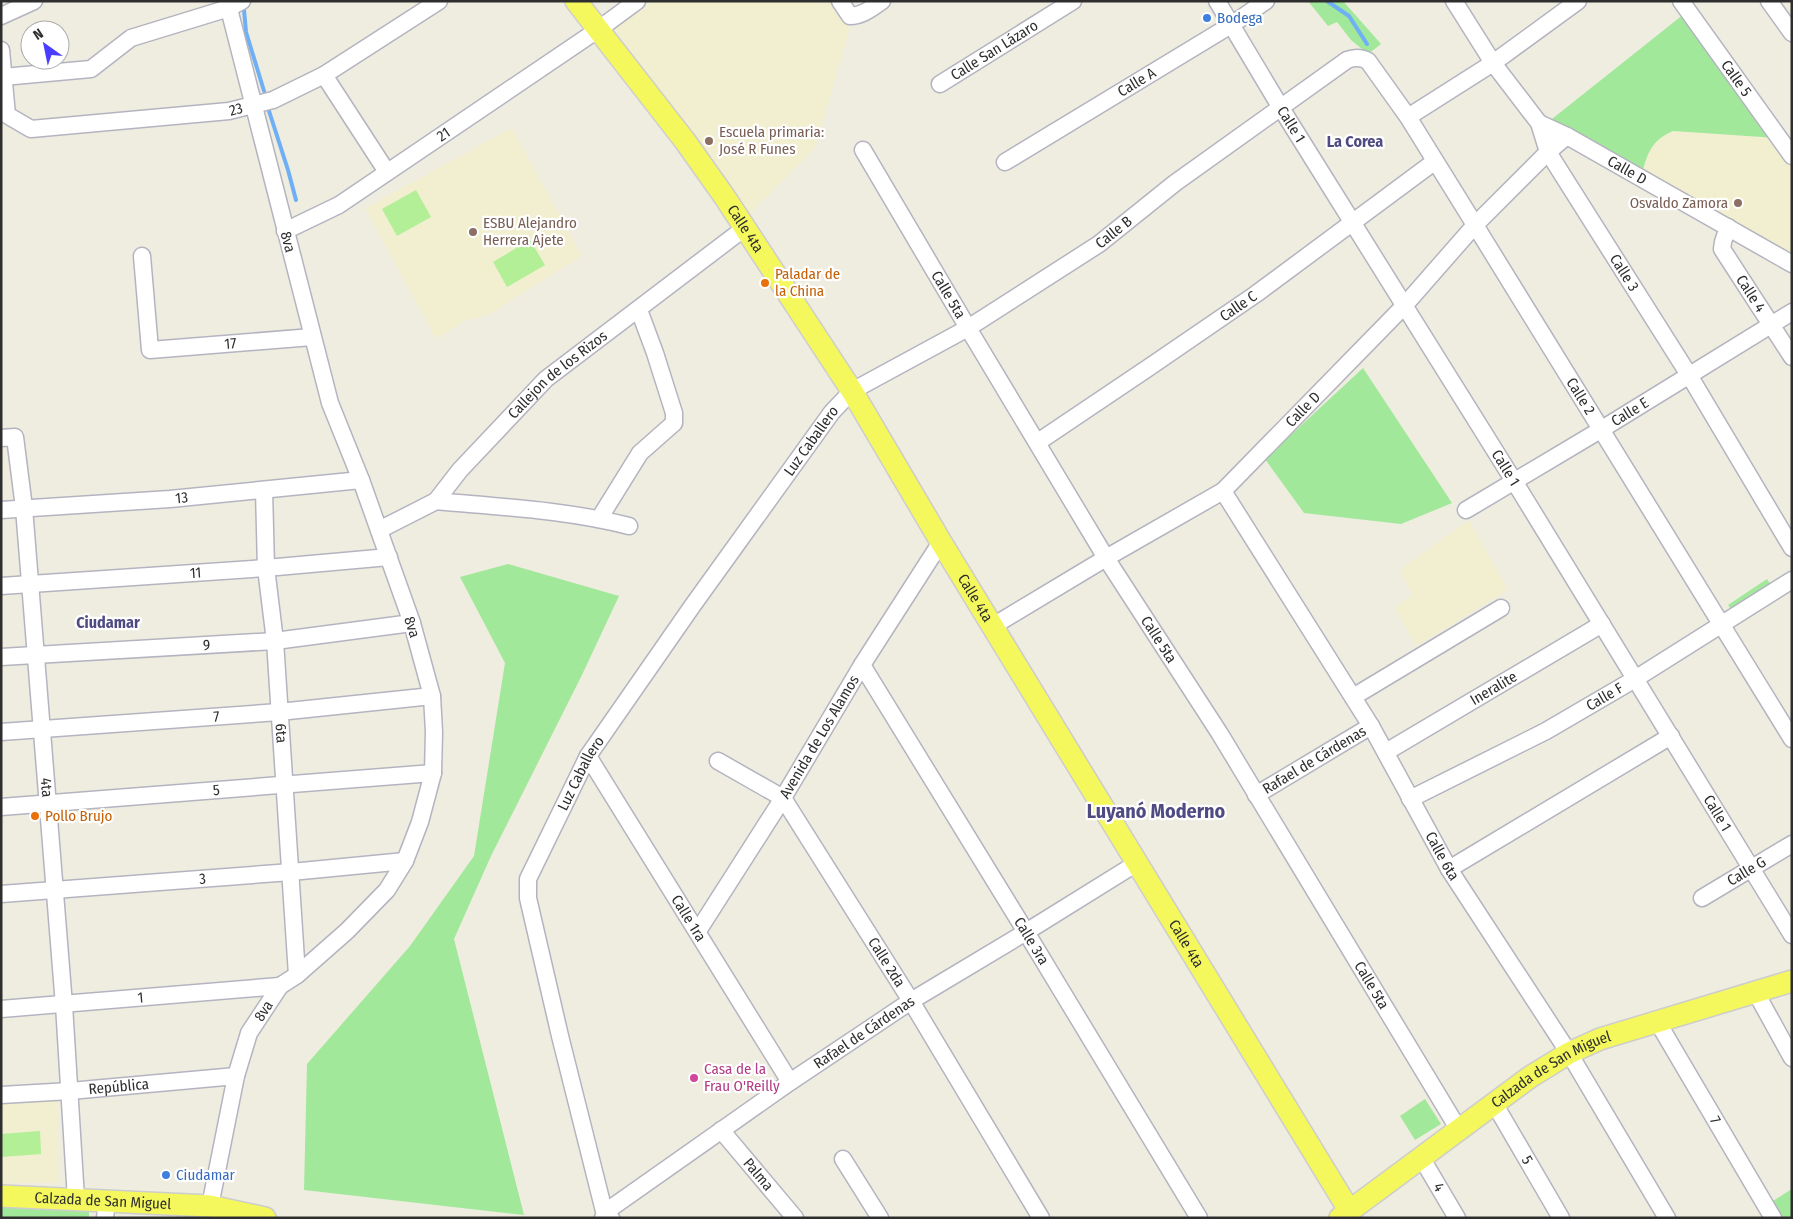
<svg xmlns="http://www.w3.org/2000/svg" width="1793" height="1219" viewBox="0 0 1793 1219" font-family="'Fira Sans Condensed',sans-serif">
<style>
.education{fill:#f1efcf}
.green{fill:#a1e89a}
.pitch{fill:#b2ef96}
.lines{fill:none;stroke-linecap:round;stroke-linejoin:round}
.stream{stroke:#6faff5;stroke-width:4}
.minor-casing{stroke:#b4b4c1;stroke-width:19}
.major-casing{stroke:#cdcdcd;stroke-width:24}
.minor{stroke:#fff;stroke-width:16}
.major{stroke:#f4f85c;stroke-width:21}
.shop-dot{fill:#3f7fe0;stroke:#fff;stroke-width:2}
.education-dot{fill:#8d6e63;stroke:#fff;stroke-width:2}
.food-dot{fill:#e8710a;stroke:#fff;stroke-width:2}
.hotel-dot{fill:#d1479c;stroke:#fff;stroke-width:2}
.labels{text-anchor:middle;stroke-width:4.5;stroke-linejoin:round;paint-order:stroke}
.shop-label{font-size:15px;fill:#366cbe;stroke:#fff;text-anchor:start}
.street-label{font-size:15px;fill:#2e2e2e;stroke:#fff}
.education-label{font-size:15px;fill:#785e54;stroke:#fff;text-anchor:start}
.food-label{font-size:15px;fill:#c56008;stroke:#fff;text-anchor:start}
.hotel-label{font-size:15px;fill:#b23c85;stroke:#fff;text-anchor:start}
.neighbourhood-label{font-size:16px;font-weight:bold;fill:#4f4b82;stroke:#fff}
.district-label{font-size:20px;font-weight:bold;fill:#4f4b82;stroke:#fff}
</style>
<rect width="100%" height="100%" fill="#efede0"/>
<g class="education">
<path d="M652,1H832L850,28L815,148L748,216L615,29Z"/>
<path d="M512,128L582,256L488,315L466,320L436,339L365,208Z"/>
<path d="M1673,131L1777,138L1792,156V251L1782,258L1641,178L1648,153L1661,136Z"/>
<path d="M1469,520L1508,590L1416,646L1395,608L1413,595L1399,570Z"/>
<path d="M57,1100L59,1183H1V1104Z"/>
</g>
<g class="green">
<path d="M1308,1H1343L1381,44L1368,54L1351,40L1337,22L1328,26Z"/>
<path d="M1684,14L1777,138L1673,131C1652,140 1648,152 1642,173L1552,119Z"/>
<path d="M1363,368L1452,503L1401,524L1304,513L1265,459Z"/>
<path d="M508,564L619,596L581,677L491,856L454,939L524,1215L304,1190L307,1064L410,946L474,856L505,663L460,577Z"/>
<path d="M1767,579L1771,585L1732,611L1728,605Z"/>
<path d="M1425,1099L1441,1124L1415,1140L1400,1116Z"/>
<path d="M1792,1189V1218H1777L1768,1204Z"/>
<path d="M1,1207L89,1211V1218H1Z"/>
</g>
<g class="pitch">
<path d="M416,190L431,217L397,236L382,209Z"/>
<path d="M530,240L545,265L507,287L493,262Z"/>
<path d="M40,1131L41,1154L1,1157V1134Z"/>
</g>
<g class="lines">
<g class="stream">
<path d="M1327,1L1349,16L1367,44"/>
<path d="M244,10L246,32L264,91"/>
<path d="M269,111L288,170L296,200"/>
</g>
<defs>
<g id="minor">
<path d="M840,1L850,16C862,16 872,8 882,1"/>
<path id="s1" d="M1217,1L1281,108L1522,494L1792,935"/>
<path id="s2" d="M1454,1L1493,63L1539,123L1548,152L1689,375L1792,548"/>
<path id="s3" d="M1681,1L1792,156"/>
<path d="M1769,1L1792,33"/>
<path d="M1,16L34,1"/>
<path id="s4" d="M1,50L7,115L31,129L229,111L273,100L324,75L439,1"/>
<path d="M324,75L387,172"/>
<path d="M3,77L91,69L131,38L229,8L242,1"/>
<path id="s5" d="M940,84L1073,1"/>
<path d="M1408,117L1493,63L1578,1"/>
<path id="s6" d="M1539,123L1567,136L1792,264"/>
<path id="s7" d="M863,150L968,328L1106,558L1220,734L1459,1130"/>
<path id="s8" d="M1005,162L1231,25L1266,1"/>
<path id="s9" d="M1728,227L1723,242L1722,249L1792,357"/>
<path id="s10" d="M285,231L339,205L599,29L637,1"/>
<path id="s11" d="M142,256L150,350L312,337"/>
<path id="s12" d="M1,438L15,437L24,508L64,1005L76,1199"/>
<path id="s13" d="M1038,442L1148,368L1256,294L1434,162"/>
<path id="s14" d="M264,490L266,568L275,641L297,975"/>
<path id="s15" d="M1223,491L1371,726L1449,869L1569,1053L1667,1218"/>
<path d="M436,501C500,507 566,510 629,526"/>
<path id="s16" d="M1,510L170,499L361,480"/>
<path id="s17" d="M1466,510L1602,429L1792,312"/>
<path d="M599,519L640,453L674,423V413L655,353L639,310"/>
<path id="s18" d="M379,530L436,501L460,470L546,379L746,227"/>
<path id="s19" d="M1,586L266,568L389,557"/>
<path id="s20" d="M993,626L1106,558L1223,491L1404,306L1475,225L1548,152L1567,136"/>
<path id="s21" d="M1,657L275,641L412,623"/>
<path id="s22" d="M862,665L1026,932L1199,1218"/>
<path d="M1353,697L1501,608"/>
<path id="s23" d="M1,732L279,712L432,696"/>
<path id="s24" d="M1386,752L1602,624"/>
<path id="s25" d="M588,756L790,1082"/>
<path id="s26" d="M718,761L783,798L911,1001L1041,1218"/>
<path id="s27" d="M1256,795L1371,726"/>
<path id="s28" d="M1410,799L1546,731L1635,679L1792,580"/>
<path id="s29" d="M1,807L433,773"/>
<path d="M1449,869L1671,736"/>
<path id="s30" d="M1,894L291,872L405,861"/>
<path id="s31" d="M1702,898L1792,844"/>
<path id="s32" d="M698,931L783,798L862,665L941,542"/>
<path d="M1755,991L1792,1058"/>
<path id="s33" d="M1,1009L280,986"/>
<path id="s34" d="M1657,1021L1773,1218"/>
<path id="s35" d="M1,1095L70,1091L236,1076"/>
<path id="s36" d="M1494,1103L1561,1218"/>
<path id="s37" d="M721,1130L795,1218"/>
<path id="s38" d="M1421,1157L1457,1218"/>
<path d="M843,1159L880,1218"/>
<path id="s39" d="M210,1206L236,1076L249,1033L280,986L297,975L347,931L387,890L405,861L420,822L433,773L434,732L432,696L412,623L361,480L330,403L227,1"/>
<path d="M105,1218L107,1200"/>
<path id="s40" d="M603,1218L611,1208L790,1082L911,1001L1026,932L1137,863"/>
<path id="s41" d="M611,1218L605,1215L560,1036L528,898V879L588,756L693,605L832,412L852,391L968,328L1099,244L1175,183L1347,60C1355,57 1361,57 1368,61L1408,117L1475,225L1792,739"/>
</g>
<g id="major">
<path id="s42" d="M576,1L685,141L724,196L852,391L941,542L1349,1210"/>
<path id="s43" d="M1,1196L210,1206L265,1218"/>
<path id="s44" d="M1340,1218L1530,1077L1569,1053L1600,1039L1792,981"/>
</g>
</defs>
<use href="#minor" class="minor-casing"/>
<use href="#major" class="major-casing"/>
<use href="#minor" class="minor"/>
<use href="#major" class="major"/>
</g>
<g class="shop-dot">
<circle cx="1207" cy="18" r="5"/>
<circle cx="166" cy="1175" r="5"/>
</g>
<g class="education-dot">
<circle cx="709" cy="141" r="5"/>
<circle cx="1738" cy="203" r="5"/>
<circle cx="473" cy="232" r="5"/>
</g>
<g class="food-dot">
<circle cx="765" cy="283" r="5"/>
<circle cx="35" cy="816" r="5"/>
</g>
<circle class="hotel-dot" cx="694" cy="1078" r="5"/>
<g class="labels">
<g class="shop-label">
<text x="1217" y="23">Bodega</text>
<text x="176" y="1180">Ciudamar</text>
</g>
<g class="street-label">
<text dy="5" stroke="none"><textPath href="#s5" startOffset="64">Calle San Lázaro</textPath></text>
<text dy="5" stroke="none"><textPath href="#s3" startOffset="95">Calle 5</textPath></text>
<text dy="5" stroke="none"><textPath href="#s8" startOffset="154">Calle A</textPath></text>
<text dy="5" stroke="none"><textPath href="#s4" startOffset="299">23</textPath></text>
<text dy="5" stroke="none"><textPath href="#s1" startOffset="144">Calle 1</textPath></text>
<text dy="5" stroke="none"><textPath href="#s10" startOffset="186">21</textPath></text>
<text dy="5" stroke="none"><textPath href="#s6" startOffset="100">Calle D</textPath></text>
<text dy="5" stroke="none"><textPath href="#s42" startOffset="284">Calle 4ta</textPath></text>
<text dy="5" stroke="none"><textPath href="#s41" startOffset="1246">Calle B</textPath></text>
<text transform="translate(288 242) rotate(76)" y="5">8va</text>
<text dy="5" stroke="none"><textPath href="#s2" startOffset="322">Calle 3</textPath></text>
<text dy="5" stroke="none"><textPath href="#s9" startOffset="76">Calle 4</textPath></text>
<text dy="5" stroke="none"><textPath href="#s7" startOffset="168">Calle 5ta</textPath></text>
<text dy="5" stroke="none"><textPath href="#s13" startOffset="242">Calle C</textPath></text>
<text dy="5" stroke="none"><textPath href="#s11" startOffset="175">17</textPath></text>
<text dy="5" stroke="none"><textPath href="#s18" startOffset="240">Callejon de los Rizos</textPath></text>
<text dy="5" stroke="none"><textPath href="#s41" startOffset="1955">Calle 2</textPath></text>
<text dy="5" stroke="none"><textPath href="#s20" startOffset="381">Calle D</textPath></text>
<text dy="5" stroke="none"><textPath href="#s17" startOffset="191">Calle E</textPath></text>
<text dy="5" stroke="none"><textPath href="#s41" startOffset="875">Luz Caballero</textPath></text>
<text dy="5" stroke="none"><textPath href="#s1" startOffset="549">Calle 1</textPath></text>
<text dy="5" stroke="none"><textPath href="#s16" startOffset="181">13</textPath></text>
<text dy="5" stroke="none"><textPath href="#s19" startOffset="195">11</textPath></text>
<text dy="5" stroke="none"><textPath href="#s42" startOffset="719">Calle 4ta</textPath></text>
<text transform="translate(412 627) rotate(72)" y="5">8va</text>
<text dy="5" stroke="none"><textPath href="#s7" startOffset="572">Calle 5ta</textPath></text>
<text dy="5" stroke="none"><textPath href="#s21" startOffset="206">9</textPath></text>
<text dy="5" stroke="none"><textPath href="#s24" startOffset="125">Ineralite</textPath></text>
<text dy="5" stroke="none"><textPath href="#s28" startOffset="220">Calle F</textPath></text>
<text dy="5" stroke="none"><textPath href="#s23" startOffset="216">7</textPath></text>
<text dy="5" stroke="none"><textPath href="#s14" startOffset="244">6ta</textPath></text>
<text dy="5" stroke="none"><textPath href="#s32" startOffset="229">Avenida de Los Alamos</textPath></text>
<text dy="5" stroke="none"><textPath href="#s27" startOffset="68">Rafael de Cárdenas</textPath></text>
<text dy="5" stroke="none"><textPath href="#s41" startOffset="470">Luz Caballero</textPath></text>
<text dy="5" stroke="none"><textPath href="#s12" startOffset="366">4ta</textPath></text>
<text dy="5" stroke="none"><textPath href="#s29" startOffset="216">5</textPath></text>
<text dy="5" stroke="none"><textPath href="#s1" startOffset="954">Calle 1</textPath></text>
<text dy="5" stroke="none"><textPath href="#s15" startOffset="426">Calle 6ta</textPath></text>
<text dy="5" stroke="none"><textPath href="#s31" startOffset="52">Calle G</textPath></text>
<text dy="5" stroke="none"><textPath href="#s30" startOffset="202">3</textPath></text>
<text dy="5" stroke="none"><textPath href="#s25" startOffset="191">Calle 1ra</textPath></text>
<text dy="5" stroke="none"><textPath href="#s22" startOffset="324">Calle 3ra</textPath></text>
<text dy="5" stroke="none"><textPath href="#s42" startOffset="1124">Calle 4ta</textPath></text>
<text dy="5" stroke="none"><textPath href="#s26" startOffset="269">Calle 2da</textPath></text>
<text dy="5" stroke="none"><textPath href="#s7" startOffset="978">Calle 5ta</textPath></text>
<text dy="5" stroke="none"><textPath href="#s33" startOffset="140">1</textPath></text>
<text dy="5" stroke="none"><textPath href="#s39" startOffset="204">8va</textPath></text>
<text dy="5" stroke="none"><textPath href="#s40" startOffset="321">Rafael de Cárdenas</textPath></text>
<text dy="5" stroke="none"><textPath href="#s44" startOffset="259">Calzada de San Miguel</textPath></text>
<text dy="5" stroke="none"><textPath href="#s35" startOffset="118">República</textPath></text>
<text dy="5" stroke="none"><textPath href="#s34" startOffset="115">7</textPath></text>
<text dy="5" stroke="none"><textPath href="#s36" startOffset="66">5</textPath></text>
<text dy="5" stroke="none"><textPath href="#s37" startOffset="58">Palma</textPath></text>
<text dy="5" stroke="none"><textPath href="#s38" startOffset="35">4</textPath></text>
<text dy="5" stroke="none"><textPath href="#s43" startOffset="102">Calzada de San Miguel</textPath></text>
</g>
<g class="education-label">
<text x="719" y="137">Escuela primaria:<tspan x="719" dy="17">José R Funes</tspan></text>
<text x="1728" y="208" text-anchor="end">Osvaldo Zamora</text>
<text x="483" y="228">ESBU Alejandro<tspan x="483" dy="17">Herrera Ajete</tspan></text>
</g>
<g class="food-label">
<text x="775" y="279">Paladar de<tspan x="775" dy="17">la China</tspan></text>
<text x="45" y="821">Pollo Brujo</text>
</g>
<g class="hotel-label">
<text x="704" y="1074">Casa de la<tspan x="704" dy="17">Frau O'Reilly</tspan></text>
</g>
<g class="neighbourhood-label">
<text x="1355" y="147">La Corea</text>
<text x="108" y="628">Ciudamar</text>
</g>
<g class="district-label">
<text x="1156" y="818">Luyanó Moderno</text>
</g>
</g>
<rect width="1793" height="1219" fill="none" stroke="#2e2e2e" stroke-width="5"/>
<g transform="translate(45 45) rotate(327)"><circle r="24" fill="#ffffff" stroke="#ababab"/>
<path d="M0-4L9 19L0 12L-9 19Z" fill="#4b3dff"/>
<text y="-8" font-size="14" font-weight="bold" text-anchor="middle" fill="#2e2e2e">N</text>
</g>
</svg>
